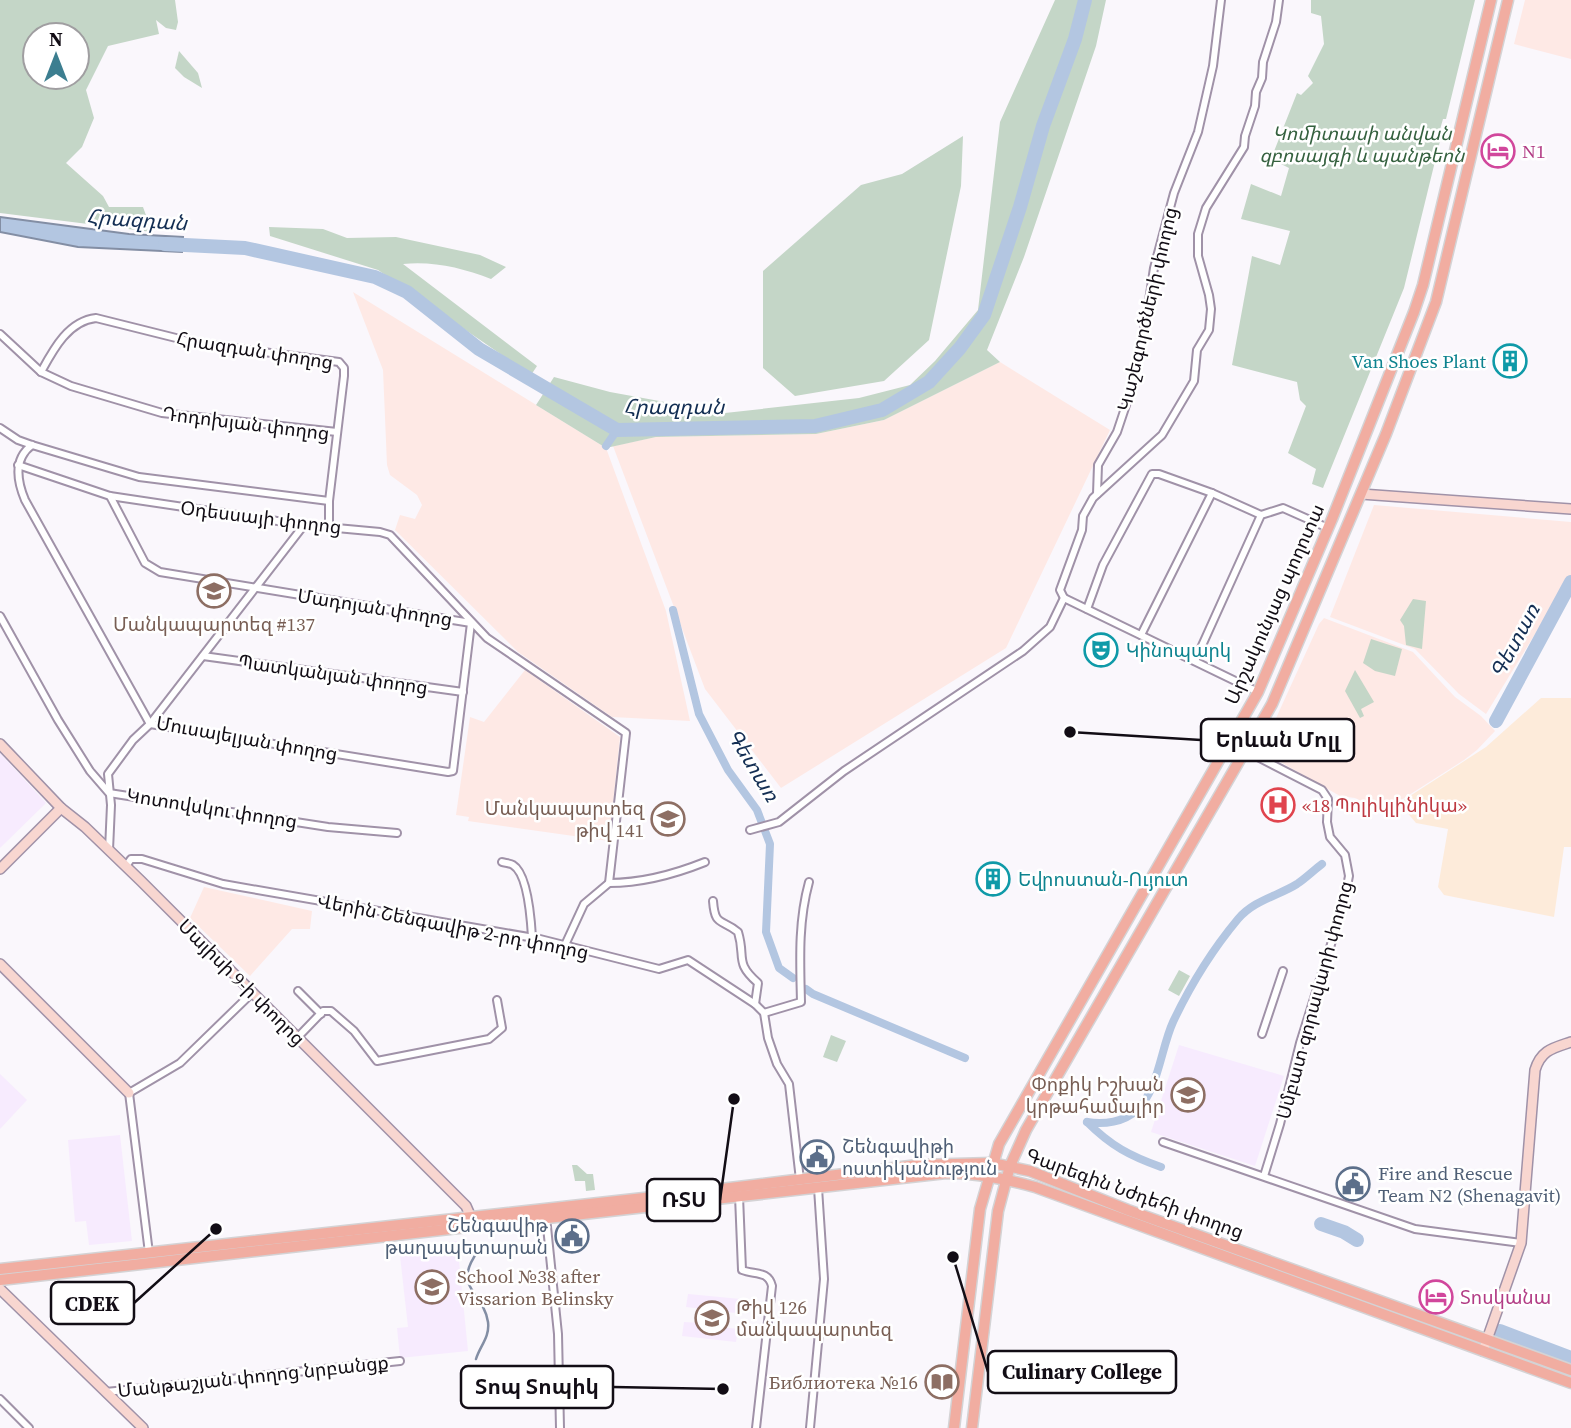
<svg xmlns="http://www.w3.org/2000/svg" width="1571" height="1428" viewBox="0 0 1571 1428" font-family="'Source Serif 4','Noto Sans Armenian',serif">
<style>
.commercial{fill:#fdebda}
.industrial{fill:#fee9e5}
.built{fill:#f7ebfe}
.green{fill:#c4d6c7;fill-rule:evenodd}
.water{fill:#b3c6e1;stroke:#838ea4;stroke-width:2}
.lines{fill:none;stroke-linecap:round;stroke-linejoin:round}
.stream{stroke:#838ea4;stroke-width:2.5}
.canal{stroke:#b3c6e1;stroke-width:8}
.river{stroke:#b3c6e1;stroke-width:14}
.street-casing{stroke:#a092a8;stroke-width:10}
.secondary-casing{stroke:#a092a8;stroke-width:12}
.primary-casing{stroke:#d4d3d5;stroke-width:13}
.street{stroke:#fff;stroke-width:6}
.secondary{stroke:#f8d6d0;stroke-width:9}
.primary{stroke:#f1ada1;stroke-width:10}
.labels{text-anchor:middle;stroke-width:5;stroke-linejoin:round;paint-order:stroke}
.park-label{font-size:19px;font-style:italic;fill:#35613f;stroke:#fff}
.hotel-label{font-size:19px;fill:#b23c85;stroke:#fff;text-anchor:start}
.street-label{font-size:19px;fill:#120d15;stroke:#fff}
.culture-label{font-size:19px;fill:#0d838f;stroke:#fff;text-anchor:start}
.education-label{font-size:19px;fill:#785e54;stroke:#fff;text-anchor:end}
.health-label{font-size:19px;fill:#be3a42;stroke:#fff;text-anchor:start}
.service-label{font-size:19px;fill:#4e5e75;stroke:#fff;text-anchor:start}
.water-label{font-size:21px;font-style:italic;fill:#132e53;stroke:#fff}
.leader{fill:none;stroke:#120d15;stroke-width:2.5}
.callout-dot{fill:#120d15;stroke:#fff;stroke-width:2.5}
.callout{fill:#fff;stroke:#120d15;stroke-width:2.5}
.callout-label{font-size:21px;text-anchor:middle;font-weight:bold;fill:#120d15}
</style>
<rect width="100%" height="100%" fill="#faf7fc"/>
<path class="commercial" d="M1541,698H1571V847H1564L1554,917L1444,895L1438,887L1448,829L1416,823L1399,803L1486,747Z"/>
<g class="industrial">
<path d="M1525,0H1571V59L1514,44Z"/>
<path d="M353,292L606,448L666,611L690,721L612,717L518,652L395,530L400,515L415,519L422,505L417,495L390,475L387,465L383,370Z"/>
<path d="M1000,362L1110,430L1006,648L781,788L705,689L613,446L656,437L816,434L884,420Z"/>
<path d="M1374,505L1571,522V585L1543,621L1486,714L1459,694L1415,649L1330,617Z"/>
<path d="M1324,618L1413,652L1455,697L1481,716L1495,731L1477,750L1464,760L1395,804L1377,808L1355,798L1340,796L1261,751L1319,624Z"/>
<path d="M525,670L620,737L609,841L468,821L469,817L456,815L470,717L484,722Z"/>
<path d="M204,887L312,911L310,929H292L250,976L190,918Z"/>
</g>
<g class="built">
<path d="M0,753L46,803L0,848Z"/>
<path d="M1179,1045L1284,1076L1255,1166L1151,1132Z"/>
<path d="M0,1074L27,1100L0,1129Z"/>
<path d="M120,1135L132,1241L89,1245L86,1221L75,1222L68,1140Z"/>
<path d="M457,1241L468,1351L400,1358L397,1328L408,1327L399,1247Z"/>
<path d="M688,1294L741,1299L739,1313L723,1312L722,1327L738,1329L736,1342L682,1336L684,1322L701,1323L703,1309L686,1307Z"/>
</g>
<g class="green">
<path d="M0,0H175L178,22L176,30L166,28L156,20L159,34L108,46L86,90L94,118L82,147L66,163L103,196L109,207H143L152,232L0,213ZM35,35H77V77H35Z"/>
<path d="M1055,0H1106L1096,46L1024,257L987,350L1000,362L884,420L816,434L656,437L606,448L536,405L554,377L610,392L725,413L859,398L910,385L935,361L978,310L1000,122Z"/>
<path d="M1311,0H1475L1446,119H1443L1437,140L1440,141L1404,288L1323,488L1312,484L1316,469L1288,453L1306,406L1300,400L1297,382L1232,365L1252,256L1280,265L1290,231L1241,219L1251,184L1281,196L1289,168L1271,159L1297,93L1301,95L1313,83L1308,76L1324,44L1321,16L1311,13Z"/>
<path d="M179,51L198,73L202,88L184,77L175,68Z"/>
<path d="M963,136L961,186L929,340L884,381L795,396L763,368V271L861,185L902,174Z"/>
<path d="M269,227L323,229L347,238L396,237L480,255L506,267L491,279C462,268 434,261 403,264L537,366L531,375L378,270L270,236Z"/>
<path d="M1413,599L1426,601L1422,649L1406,645L1404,626L1400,620Z"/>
<path d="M1371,639L1402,649L1395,676L1375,671L1363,663Z"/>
<path d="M1355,670L1374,702L1361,709L1364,716L1360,718L1345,691Z"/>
<path d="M1179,970L1190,976L1179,996L1168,990Z"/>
<path d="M831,1035L846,1041L837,1062L823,1057Z"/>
<path d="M572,1165H577L587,1174H593L595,1190L586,1191L585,1181H575Z"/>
</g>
<path class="water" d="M0,217L129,234L183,237L182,252L78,247L0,232Z"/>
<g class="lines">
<path class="stream" d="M476,1359C480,1346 490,1337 488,1322C483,1290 451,1289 478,1251"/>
<g class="canal">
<path d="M606,446L617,430"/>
<path d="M673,610L699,714L728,770L757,810L770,844L766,932L779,968L793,978"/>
<path d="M806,989L813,994L965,1058"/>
<path d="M1087,1122C1104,1125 1124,1122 1137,1110C1158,1091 1161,1048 1173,1022C1190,986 1213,949 1238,919C1254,900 1278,896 1297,884C1306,878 1314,870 1322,864"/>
<path d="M1087,1122C1111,1146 1130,1156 1161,1167"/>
</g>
<g class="river">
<path d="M165,244L245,248L375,277L407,292L479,349L617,430L815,426L882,410L929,382L960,348L984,315L1020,207L1043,126L1075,39L1085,0"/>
<path d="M1496,721L1571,582"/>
<path d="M1321,1224L1344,1232L1357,1240"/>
<path d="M1500,1331L1571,1358"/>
</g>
<defs>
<g id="street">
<path d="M0,334L41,372L71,386L162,413L337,432"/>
<path d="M41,372C53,350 68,321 96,318L196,343L339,362L344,368V376L329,501V526"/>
<path d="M0,428L18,440L32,445L139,477L329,501"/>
<path d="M32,445C13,459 17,481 25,500L150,724L448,772L453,771L471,623"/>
<path d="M18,465L110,496L304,525L380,532L390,535L487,638L626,733L609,883"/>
<path d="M1097,494L1098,465L1117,432L1129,396L1146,320L1154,268L1174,193L1198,132L1213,66L1221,0"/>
<path d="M110,496L145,563L160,572L471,623"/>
<path d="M1064,598L1060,590L1082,530L1083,516L1093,498L1162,435L1194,381L1197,350L1209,330L1211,309L1209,295L1198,256V234L1206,208L1244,147L1245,136L1255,106L1256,92L1262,78L1263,62L1276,22L1279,0"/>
<path d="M1064,598L1258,692"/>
<path d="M1087,609L1103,565L1152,474H1159L1212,493L1261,515"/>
<path d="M0,616L58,720L90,771L109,793L328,827L397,833"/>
<path d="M1141,635L1212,493"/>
<path d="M203,656L463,692"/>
<path d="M1195,661L1261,515L1283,508L1328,528"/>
<path d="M1246,751L1322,790L1328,799L1327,822L1330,837L1345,855L1349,876L1343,906L1300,1043L1280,1124L1264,1176"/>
<path d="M750,830L779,822L844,771L1023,651L1050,627L1064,598"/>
<path d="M109,850L111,805L108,774L133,740L150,724L304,525"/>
<path d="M502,862C505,863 510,863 513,865C528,874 531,920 532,937"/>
<path d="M126,866L131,859H142L223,884L540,939L659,969L688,960L755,1004L764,1013L768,1038L777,1064L789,1084L800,1180"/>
<path d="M713,901C715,927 721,918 738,932C746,958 734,962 758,983L755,1004"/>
<path d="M565,945L584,904L609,883C642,883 675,874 705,862"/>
<path d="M298,991L321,1014"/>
<path d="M764,1013L801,1002C800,961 798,922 809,882"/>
<path d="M1262,1034L1283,971"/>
<path d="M297,1038L323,1011H331L354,1031L377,1061L489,1039L502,1028L497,1000"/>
<path d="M1163,1142L1415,1229L1521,1243"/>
<path d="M739,1196L742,1270C754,1275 768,1270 772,1286L756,1428"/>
<path d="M546,1217L558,1334L560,1428"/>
<path d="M149,1253L129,1093L180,1063L253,992"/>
<path d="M106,1392L400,1361"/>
<path d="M0,1399L29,1428"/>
<path d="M810,1428L824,1279L818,1188"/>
</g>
<g id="secondary">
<path d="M1361,494L1571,509"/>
<path d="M0,744L61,808L85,827L141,881L466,1206L473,1222"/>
<path d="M0,869L61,808"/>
<path d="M0,964L129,1093"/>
<path d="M0,1289L143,1428"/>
<path d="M1483,1351L1521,1243L1535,1070C1541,1050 1553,1048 1571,1042"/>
</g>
<g id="primary">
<path d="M0,1269L680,1194L918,1165L992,1163L1030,1171L1128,1210L1571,1370"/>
<path d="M0,1280L946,1173C978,1173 1005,1179 1035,1187L1571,1383"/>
<path d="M954,1428L980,1209L999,1144L1258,692L1332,519L1414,312L1423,285L1491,0"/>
<path d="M972,1428L998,1211L1010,1166L1026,1130L1272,704L1386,434L1436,302L1508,0"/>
</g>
</defs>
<use href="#street" class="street-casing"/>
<use href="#secondary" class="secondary-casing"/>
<use href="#primary" class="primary-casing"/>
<use href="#street" class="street"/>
<use href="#secondary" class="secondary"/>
<use href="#primary" class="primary"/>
</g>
<defs>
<symbol id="hotel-ring" viewBox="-11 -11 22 22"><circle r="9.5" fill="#fff" stroke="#d1479c" stroke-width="1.5"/><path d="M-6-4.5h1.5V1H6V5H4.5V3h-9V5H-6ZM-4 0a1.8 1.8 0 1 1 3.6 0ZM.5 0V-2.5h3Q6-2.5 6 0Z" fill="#d1479c"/></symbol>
<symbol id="building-ring" viewBox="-11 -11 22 22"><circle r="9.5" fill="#fff" stroke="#0f9aa8" stroke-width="1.5"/><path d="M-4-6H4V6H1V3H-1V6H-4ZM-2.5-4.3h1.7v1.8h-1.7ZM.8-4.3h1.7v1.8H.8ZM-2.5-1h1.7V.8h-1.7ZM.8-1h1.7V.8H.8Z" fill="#0f9aa8"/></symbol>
<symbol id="school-ring" viewBox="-11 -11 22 22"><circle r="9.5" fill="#fff" stroke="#8d6e63" stroke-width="1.5"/><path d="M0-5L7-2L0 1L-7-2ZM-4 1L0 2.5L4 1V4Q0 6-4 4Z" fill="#8d6e63"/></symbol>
<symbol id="theatre-ring" viewBox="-11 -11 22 22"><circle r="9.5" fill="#fff" stroke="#0f9aa8" stroke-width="1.5"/><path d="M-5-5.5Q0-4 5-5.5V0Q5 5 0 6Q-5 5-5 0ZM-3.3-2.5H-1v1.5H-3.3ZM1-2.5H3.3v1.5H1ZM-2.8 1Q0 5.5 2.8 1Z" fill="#0f9aa8"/></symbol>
<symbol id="hospital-ring" viewBox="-11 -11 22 22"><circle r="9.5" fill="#fff" stroke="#e0444e" stroke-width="1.5"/><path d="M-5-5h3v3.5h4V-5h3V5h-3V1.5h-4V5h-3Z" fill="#e0444e"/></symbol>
<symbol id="civic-ring" viewBox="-11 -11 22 22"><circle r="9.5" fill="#fff" stroke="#5c6f8a" stroke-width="1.5"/><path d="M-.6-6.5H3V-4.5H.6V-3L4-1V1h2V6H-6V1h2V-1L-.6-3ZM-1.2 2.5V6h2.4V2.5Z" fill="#5c6f8a"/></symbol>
<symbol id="library-ring" viewBox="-11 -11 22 22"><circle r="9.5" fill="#fff" stroke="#8d6e63" stroke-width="1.5"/><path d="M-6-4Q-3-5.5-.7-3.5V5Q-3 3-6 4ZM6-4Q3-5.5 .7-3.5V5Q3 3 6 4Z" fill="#8d6e63"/></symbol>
</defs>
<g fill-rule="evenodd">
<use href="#hotel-ring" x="1479" y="132" width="38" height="38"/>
<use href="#building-ring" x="1491" y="342" width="38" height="38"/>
<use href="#school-ring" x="195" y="572" width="38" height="38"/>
<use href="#theatre-ring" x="1082" y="631" width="38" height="38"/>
<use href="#hospital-ring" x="1259" y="786" width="38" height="38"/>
<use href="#school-ring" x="649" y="800" width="38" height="38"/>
<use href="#building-ring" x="974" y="860" width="38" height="38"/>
<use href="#school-ring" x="1169" y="1076" width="38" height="38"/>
<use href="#civic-ring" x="798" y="1138" width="38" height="38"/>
<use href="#civic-ring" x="1334" y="1165" width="38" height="38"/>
<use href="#civic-ring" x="553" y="1217" width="38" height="38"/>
<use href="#school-ring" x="413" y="1268" width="38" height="38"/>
<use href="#hotel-ring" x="1417" y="1278" width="38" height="38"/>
<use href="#school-ring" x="693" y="1299" width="38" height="38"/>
<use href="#library-ring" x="923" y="1363" width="38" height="38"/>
</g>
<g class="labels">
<g class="park-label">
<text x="1362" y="140">Կոմիտասի անվան<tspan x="1362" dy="22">զբոսայգի և պանթեոն</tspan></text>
</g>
<g class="hotel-label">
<text x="1522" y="158">N1</text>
<text x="1460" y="1304">Տոսկանա</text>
</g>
<g class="street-label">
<text transform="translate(1147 309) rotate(-77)" y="7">Կաշեգործների փողոց</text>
<text transform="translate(255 350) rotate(9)" y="7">Հրազդան փողոց</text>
<text transform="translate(246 423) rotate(7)" y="7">Դոդոխյան փողոց</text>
<text transform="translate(261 517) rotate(7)" y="7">Օդեսսայի փողոց</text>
<text transform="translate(1274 604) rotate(-66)" y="7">Արշակունյաց պողոտա</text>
<text transform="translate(375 607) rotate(9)" y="7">Մադոյան փողոց</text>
<text transform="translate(333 674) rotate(8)" y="7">Պատկանյան փողոց</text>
<text transform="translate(247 738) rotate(10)" y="7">Մուսայելյան փողոց</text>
<text transform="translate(212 808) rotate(9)" y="7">Կոտովսկու փողոց</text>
<text transform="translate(453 926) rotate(11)" y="7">Վերին Շենգավիթ 2-րդ փողոց</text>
<text transform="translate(242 982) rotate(45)" y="7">Մայիսի 9-ի փողոց</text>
<text transform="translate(1314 1000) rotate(-75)" y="7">Սմբատ զորավարի փողոց</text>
<text transform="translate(1135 1193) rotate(20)" y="7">Գարեգին Նժդեհի փողոց</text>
<text transform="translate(253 1376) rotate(-6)" y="7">Մանթաշյան փողոց նրբանցք</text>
</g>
<g class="culture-label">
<text x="1486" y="368" text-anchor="end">Van Shoes Plant</text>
<text x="1126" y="657">Կինոպարկ</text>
<text x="1018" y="886">Եվրոստան-Ույուտ</text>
</g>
<g class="education-label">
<text x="214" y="631" text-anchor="middle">Մանկապարտեզ #137</text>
<text x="644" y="815">Մանկապարտեզ<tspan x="644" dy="22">թիվ 141</tspan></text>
<text x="1164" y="1091">Փոքիկ Իշխան<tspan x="1164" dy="22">կրթահամալիր</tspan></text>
<text x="457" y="1283" text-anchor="start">School №38 after<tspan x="457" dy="22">Vissarion Belinsky</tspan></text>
<text x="736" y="1314" text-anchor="start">Թիվ 126<tspan x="736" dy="22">մանկապարտեզ</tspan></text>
<text x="918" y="1389">Библиотека №16</text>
</g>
<g class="health-label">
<text x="1302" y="812">«18 Պոլիկլինիկա»</text>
</g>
<g class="service-label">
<text x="842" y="1153">Շենգավիթի<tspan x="842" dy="22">ոստիկանություն</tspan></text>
<text x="1378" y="1180">Fire and Rescue<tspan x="1378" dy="22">Team N2 (Shenagavit)</tspan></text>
<text x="548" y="1232" text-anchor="end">Շենգավիթ<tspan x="548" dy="22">թաղապետարան</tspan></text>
</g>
<g class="water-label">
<text transform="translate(137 220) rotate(4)" y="7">Հրազդան</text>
<text x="674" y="414">Հրազդան</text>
<text transform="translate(1515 641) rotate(-62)" y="7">Գետառ</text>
<text transform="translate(753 765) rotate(59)" y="7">Գետառ</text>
</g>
</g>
<path class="leader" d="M1070 732L1201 740M734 1099L720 1200M216 1229L134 1303M953 1257L988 1372M723 1389L613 1387"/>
<g class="callout-dot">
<circle cx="1070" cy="732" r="7"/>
<circle cx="734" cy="1099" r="7"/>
<circle cx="216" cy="1229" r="7"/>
<circle cx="953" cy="1257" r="7"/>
<circle cx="723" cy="1389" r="7"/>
</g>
<g class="callout">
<rect x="1201" y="719" width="153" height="42" rx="7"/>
<rect x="647" y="1179" width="73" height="42" rx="7"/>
<rect x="51" y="1282" width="83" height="42" rx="7"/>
<rect x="988" y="1351" width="188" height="42" rx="7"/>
<rect x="461" y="1366" width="152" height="42" rx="7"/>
</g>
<g class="callout-label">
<text x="1278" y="747">Երևան Մոլլ</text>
<text x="684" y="1207">ՌՏՍ</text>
<text x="92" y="1311">CDEK</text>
<text x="1082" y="1379">Culinary College</text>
<text x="537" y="1394">Տոպ Տոպիկ</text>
</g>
<g transform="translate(56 56)"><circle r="33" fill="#ffffff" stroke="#a09ea1" stroke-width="2"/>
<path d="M0-5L12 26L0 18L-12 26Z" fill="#3c7e90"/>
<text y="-10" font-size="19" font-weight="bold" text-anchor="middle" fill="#120d15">N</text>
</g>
</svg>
